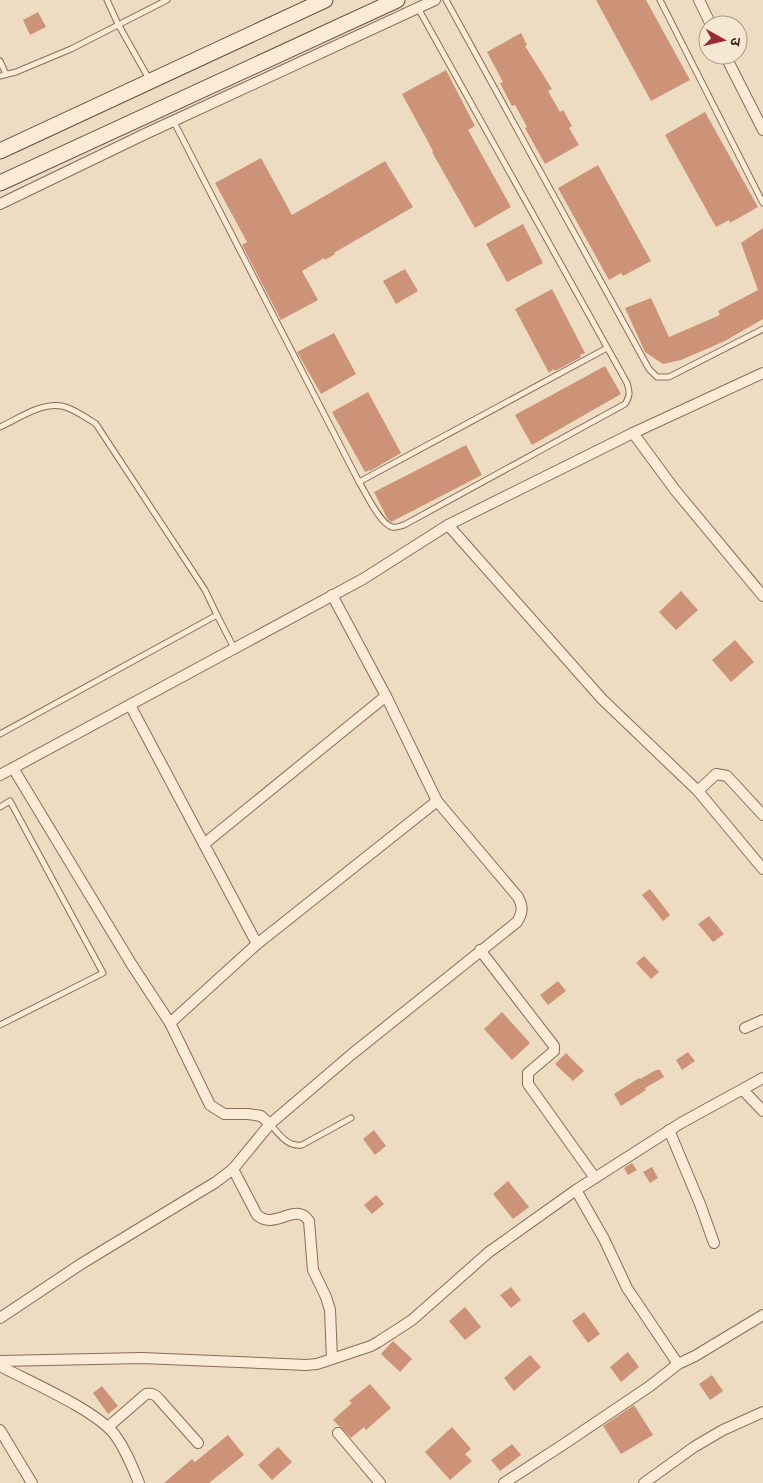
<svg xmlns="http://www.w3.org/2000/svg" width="763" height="1483" viewBox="0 0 763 1483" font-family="'Libre Baskerville','Noto Sans Devanagari',serif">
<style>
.building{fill:#cc9378}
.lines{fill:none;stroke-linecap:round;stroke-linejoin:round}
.lane-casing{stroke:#886d59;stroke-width:7}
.street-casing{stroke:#886d59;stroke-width:12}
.secondary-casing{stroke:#694f3d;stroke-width:17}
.lane{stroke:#f9ebd6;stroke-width:5}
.street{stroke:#f9ebd6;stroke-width:10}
.secondary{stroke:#f9ebd6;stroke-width:15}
</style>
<rect width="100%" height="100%" fill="#eedcc2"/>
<g class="building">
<path d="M596,0H646L690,80L651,101Z"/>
<path d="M38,12L46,27L30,35L23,20Z"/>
<path d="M521,33L527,45L525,46L552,89L548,91L560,112L563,110L572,126L569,128L579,145L545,164L525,128L527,127L515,105L512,106L500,83L503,82L487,52Z"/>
<path d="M446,70L475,126L468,130L511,207L475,228L432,152L433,151L402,94Z"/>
<path d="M705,112L758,207L730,223L729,220L716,227L665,135Z"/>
<path d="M261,158L292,215L385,161L413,207L334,253L335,254L325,260L324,258L302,271L318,300L281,320L242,245L247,242L215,183Z"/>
<path d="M598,165L651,261L623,276L621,273L609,280L558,188Z"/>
<path d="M523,224L543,263L507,282L486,244Z"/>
<path d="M763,228V319L725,341L681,360L663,364L645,352L625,308L651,298L669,337L720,315L718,311L758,290L741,243Z"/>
<path d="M405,269L418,291L396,304L383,281Z"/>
<path d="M552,289L585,353L580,355L581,357L555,371L554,369L549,373L515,309Z"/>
<path d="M334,333L356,374L321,394L297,352Z"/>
<path d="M605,366L621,394L532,445L515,415Z"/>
<path d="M368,392L401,453L370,471V470L365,472L332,412Z"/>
<path d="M466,445L482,475L391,522L387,518L374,492Z"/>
<path d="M681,591L698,610L676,630L659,612Z"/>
<path d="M735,640L754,662L731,682L712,660Z"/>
<path d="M650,889L670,915L663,921L642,895Z"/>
<path d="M709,916L724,934L713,942L698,924Z"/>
<path d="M644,956L659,972L651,979L636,963Z"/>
<path d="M558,981L566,991L548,1005L540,995Z"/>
<path d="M502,1012L530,1043L512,1060L484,1029Z"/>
<path d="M688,1052L695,1061L682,1070L676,1060Z"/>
<path d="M566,1053L584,1071L573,1081L555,1064Z"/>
<path d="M656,1070H660L664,1077L645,1088L646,1090L621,1106L614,1094L639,1078L640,1079Z"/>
<path d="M374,1130L386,1146L375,1155L363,1139Z"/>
<path d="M632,1163L637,1170L628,1175L624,1168Z"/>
<path d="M652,1167L658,1178L650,1183L643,1172Z"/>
<path d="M508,1181L529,1207L513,1219L493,1194Z"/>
<path d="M376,1195L384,1204L372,1214L364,1205Z"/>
<path d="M511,1287L521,1300L511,1308L500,1295Z"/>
<path d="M465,1307L481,1327L465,1340L449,1321Z"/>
<path d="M584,1312L600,1334L588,1343L572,1321Z"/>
<path d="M393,1341L412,1359L400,1372L381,1354Z"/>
<path d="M628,1352L639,1367L621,1382L610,1367Z"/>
<path d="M530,1355L541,1367L514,1391L504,1378Z"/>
<path d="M712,1375L723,1391L710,1400L699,1384Z"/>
<path d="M370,1384L391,1408L366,1430L364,1427L351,1438L333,1420L352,1403L349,1401Z"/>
<path d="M102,1386L118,1406L108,1414L93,1393Z"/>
<path d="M634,1405L653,1435L621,1454L603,1426Z"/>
<path d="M452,1427L471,1449L465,1454L472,1461L450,1480L425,1452Z"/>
<path d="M228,1435L244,1455L209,1483H164L192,1459L195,1462Z"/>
<path d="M512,1444L521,1455L500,1471L491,1460Z"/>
<path d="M278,1447L292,1462L272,1480L258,1465Z"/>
</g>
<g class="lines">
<defs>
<g id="lane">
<path d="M107,0L118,24L149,79"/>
<path d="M446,0L649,369L657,377H669L763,329"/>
<path d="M660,0L763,203"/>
<path d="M0,61L6,74"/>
<path d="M0,76L16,72L71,49L167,0"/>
<path d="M174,122L359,482C366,493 380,524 392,527C396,528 400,526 404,525L625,404C630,396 630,392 627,383L418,8"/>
<path d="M0,427C18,419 41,402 62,406C74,409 87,418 96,424L205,590L217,615L0,734"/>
<path d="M359,482L607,348"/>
<path d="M217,615L234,648"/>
<path d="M0,807L10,801L103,973L0,1025"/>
<path d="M270,1124C279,1134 287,1147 302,1145L351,1118"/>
</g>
<g id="street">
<path d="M699,0L711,25"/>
<path d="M725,55L763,130"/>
<path d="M0,204L145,134L435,0"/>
<path d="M763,373L633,433L675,490L763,596"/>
<path d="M448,525L633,433"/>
<path d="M130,705L257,944"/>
<path d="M13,768L132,965L170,1023L210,1105L224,1114H248L261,1116L270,1124"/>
<path d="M0,775L363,579L448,525L602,699L698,791L763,869"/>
<path d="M698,791L716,774L727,776L763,815"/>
<path d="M204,844L386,696"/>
<path d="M480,950L554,1046V1051L528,1073V1084L595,1178"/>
<path d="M170,1023L257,944L437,801"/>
<path d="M745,1028L763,1020"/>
<path d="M743,1090L763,1111"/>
<path d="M669,1130L700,1204L714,1243"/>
<path d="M233,1169L257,1215C275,1231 295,1201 309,1221L313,1270L326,1297L330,1310L332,1359"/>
<path d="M576,1190L604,1239L627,1288L678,1364"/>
<path d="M0,1318L81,1264L216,1182L233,1169L270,1124L352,1054L517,922C523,912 523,907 518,897L437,801L386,696L332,595"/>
<path d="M0,1361L142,1358L306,1365L317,1364L371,1346L378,1342L412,1320L489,1252L576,1190L681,1123L763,1078"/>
<path d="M0,1366C30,1382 96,1410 115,1435C126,1450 132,1466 139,1483"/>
<path d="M108,1427L146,1394C152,1393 155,1394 159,1399L198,1443"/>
<path d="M0,1430L32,1483"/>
<path d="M338,1433L380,1483"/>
<path d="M504,1483L564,1444L650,1386L678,1364L695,1356L763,1315"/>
<path d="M644,1483L694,1447L723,1430L763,1412"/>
</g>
<g id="secondary">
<path d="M0,151L325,0"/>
<path d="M0,183L397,0"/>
</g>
</defs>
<use href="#lane" class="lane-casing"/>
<use href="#street" class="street-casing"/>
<use href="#secondary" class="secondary-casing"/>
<use href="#lane" class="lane"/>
<use href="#street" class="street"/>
<use href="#secondary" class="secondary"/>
</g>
<g transform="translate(723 40) rotate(98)"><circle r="24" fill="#f5e7d2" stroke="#a99b8a"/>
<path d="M0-4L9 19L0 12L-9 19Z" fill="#962a35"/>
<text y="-8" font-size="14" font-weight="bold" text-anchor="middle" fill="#37281e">उ</text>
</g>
</svg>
